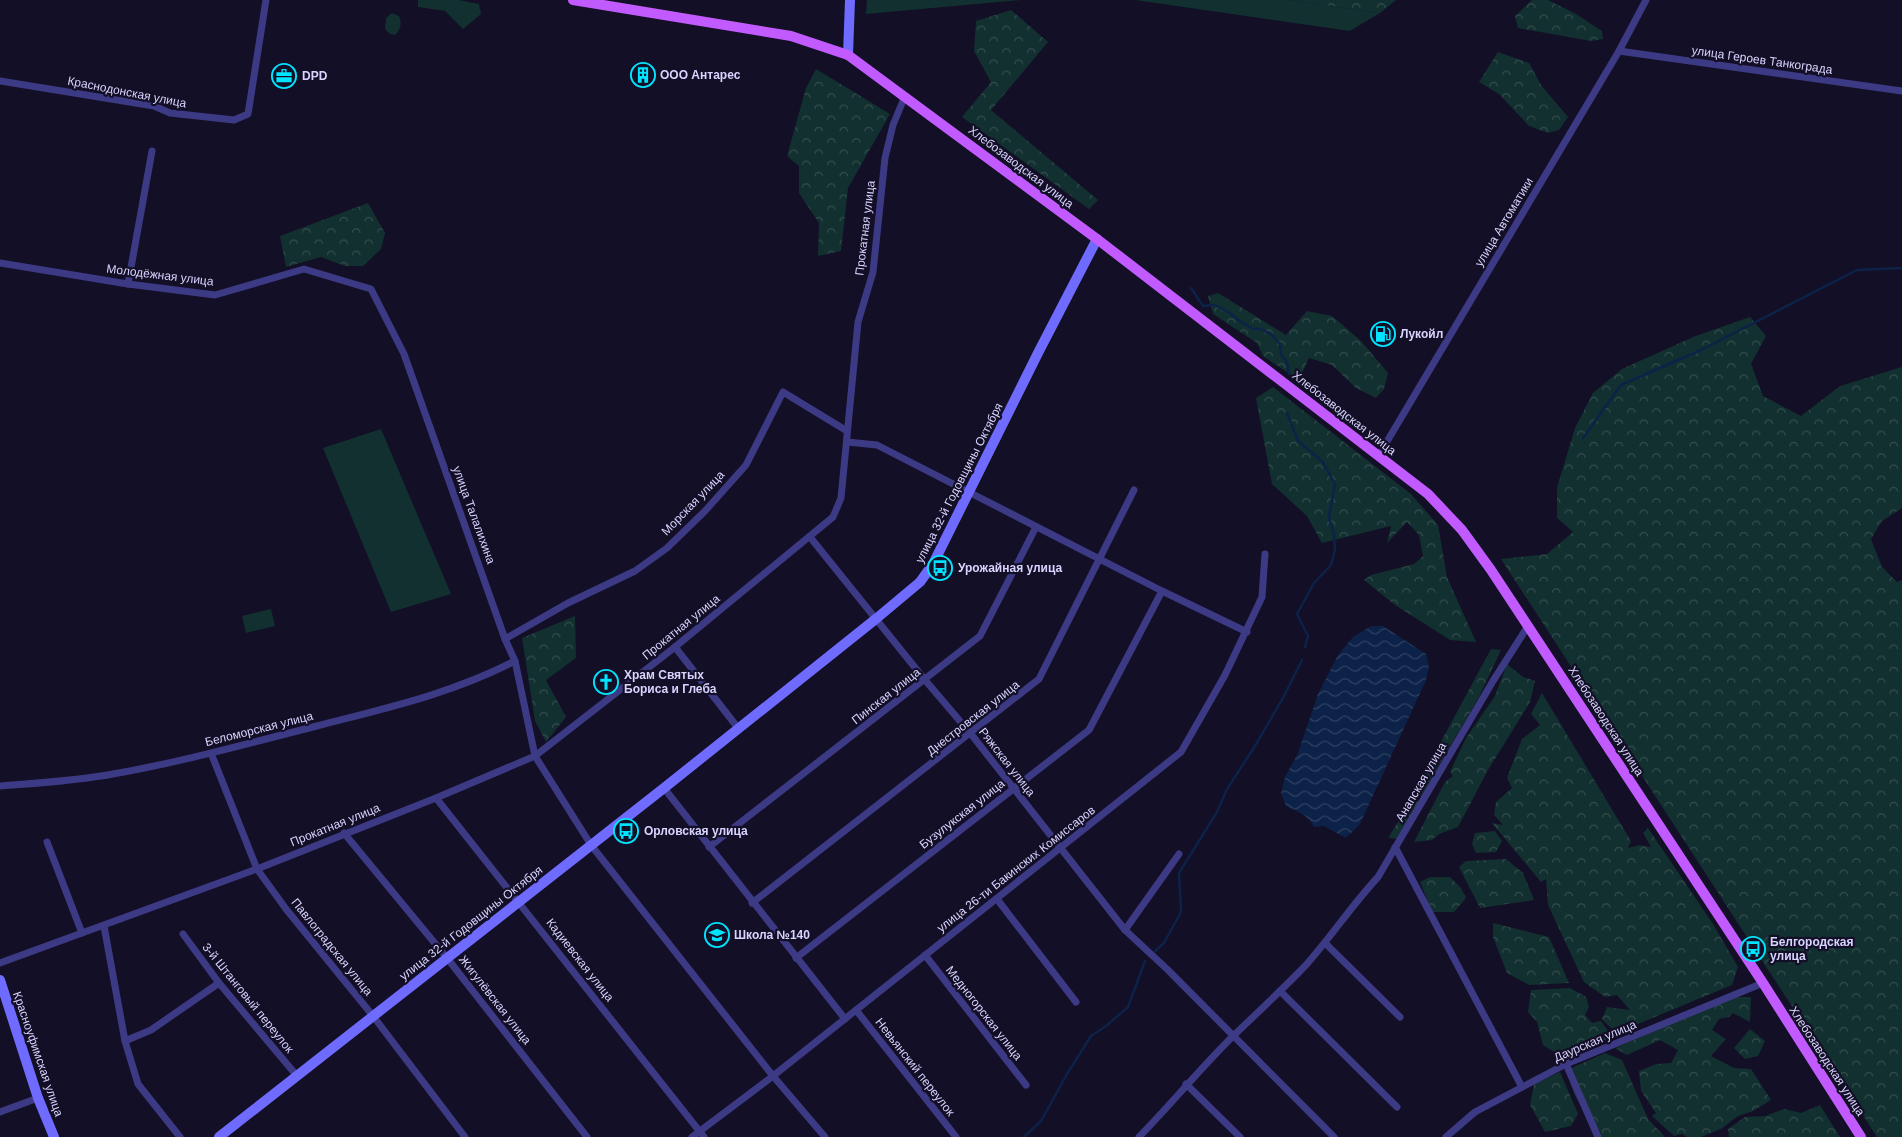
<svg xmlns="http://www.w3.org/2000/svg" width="1902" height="1137" viewBox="0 0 1902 1137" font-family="Helvetica,sans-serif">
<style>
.grass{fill:#12302f}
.forest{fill:url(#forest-crowns)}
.water{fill:url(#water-waves)}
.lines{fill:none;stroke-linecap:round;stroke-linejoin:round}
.stream{stroke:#0c2248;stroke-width:2.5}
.street{stroke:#3d3a85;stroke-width:7}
.secondary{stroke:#6f6bff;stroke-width:10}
.primary{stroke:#c25bff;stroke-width:10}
.labels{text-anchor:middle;stroke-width:4.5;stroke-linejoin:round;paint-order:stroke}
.street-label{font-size:12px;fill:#d9d4ff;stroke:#130f26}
.poi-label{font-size:12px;font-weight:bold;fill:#d9d4ff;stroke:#130f26;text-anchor:start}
</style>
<defs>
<pattern id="forest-crowns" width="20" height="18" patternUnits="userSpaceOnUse" patternTransform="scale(1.25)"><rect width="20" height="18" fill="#12302f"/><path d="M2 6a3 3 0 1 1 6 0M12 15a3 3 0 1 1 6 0" fill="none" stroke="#344d4e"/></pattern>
<pattern id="water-waves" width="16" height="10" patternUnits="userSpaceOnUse" patternTransform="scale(1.25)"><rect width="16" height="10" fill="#0c2248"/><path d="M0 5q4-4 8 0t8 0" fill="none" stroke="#2f4163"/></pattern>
</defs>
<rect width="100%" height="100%" fill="#130f26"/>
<g class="grass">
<path d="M418,0H459L479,4L481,14L463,29L445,11L418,7Z"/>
<path d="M867,0H1022L866,14Z"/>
<path d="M1135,0H1288L1380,13L1350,31Z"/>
<path d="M392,13L399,16C402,23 401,29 395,35L390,34L385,29L386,18Z"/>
<path d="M381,429L451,594L391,612L323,448Z"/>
<path d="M271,609L275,626L246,633L242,616Z"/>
</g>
<g class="forest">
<path d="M1288,0H1396L1380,13Z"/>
<path d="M1532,0H1548L1576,14L1602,31L1603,39L1591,41L1518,28L1515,16Z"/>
<path d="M1011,10L1048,42L991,110L1098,200L1089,209L962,117L991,82L974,51L976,21Z"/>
<path d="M1498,52L1529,63L1541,85L1568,117L1559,130L1548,133L1529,126L1499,94L1479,82Z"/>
<path d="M816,69L890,114L848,188L841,251L818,256L819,223L799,193V166L787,156L806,88Z"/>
<path d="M368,203L385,233L381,249L363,266H345L321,257L286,267L280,236Z"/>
<path d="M1218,293L1286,335L1307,311L1332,316L1361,341L1388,373L1384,389L1376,398L1356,388L1332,365L1309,358L1299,380L1263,356L1257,343L1213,314L1208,296Z"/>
<path d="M1750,317L1766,336L1751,364L1763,396L1801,416L1840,386L1902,367V508L1882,521L1871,539L1882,567L1897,582L1902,580V1137H1877L1501,559L1547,554L1573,532L1557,518V488L1575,428L1593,393L1622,369L1693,337Z"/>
<path d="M1273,387L1411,494L1438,525L1447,577L1476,642L1450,640L1395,605L1364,580L1371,575L1414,564L1423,556L1419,535L1407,522L1387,543L1391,526L1322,543L1307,516L1272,484L1256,398Z"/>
<path d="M575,616L576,658L546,680L566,717L546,742L535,721L522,638Z"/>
<path d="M1491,649L1501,650L1479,697L1448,750L1437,749Z"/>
<path d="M1507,664L1523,677L1535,681L1530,702L1488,770L1458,827L1439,834L1432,840L1414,842L1445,782L1453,776L1450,772L1466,738L1495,696Z"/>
<path d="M1542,693L1631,841L1628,848L1640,845L1651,847L1643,833L1648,828L1713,924L1738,967L1732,985L1616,1033L1602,1019L1607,1007L1630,1010L1617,995L1605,997L1584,982L1548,905L1546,879L1541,882L1492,823L1503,825L1494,815L1496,802L1512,788L1507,778L1522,739L1540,725L1531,714Z"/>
<path d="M1435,752L1445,754L1422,796L1412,795Z"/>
<path d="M1412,799L1420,801L1399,839L1388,838Z"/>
<path d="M1495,831L1502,841L1496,852L1476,853L1472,844L1475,833Z"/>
<path d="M1506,859L1523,873L1534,900L1480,908L1459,867L1466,861Z"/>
<path d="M1430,877H1450L1461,888L1466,898L1454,912H1432L1420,882Z"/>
<path d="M1493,923L1549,937L1569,983L1529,985L1507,973L1493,937Z"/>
<path d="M1570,988L1586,997L1589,1007L1585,1015L1592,1023L1601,1021L1612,1037L1562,1057L1543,1045L1537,1022L1528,1012L1531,990Z"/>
<path d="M1736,997H1751L1750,1022L1733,1013L1729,1017L1719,1019L1712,1030L1726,1039L1711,1056L1734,1068L1751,1069L1771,1100L1753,1111L1738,1116L1721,1129L1701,1137H1687L1682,1134L1674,1136L1652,1116L1656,1113L1641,1091L1639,1071L1656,1064L1671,1063L1678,1050L1660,1040L1627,1055L1615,1048Z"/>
<path d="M1750,1029L1765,1041L1758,1056L1745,1059L1734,1048Z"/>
<path d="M1605,1053L1622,1060L1648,1119L1665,1137H1602C1598,1124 1587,1115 1580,1104C1573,1094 1570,1082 1567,1070Z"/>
<path d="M1560,1072L1578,1114L1571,1126L1545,1132L1530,1105L1534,1084Z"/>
<path d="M1820,1105L1840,1137H1729L1728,1129L1745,1117L1765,1116L1784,1109L1801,1113Z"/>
</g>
<path class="water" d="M1371,626H1383L1426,654L1429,666L1426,680L1360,824L1346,838L1324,826L1314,827C1309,816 1297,811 1286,806L1281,793L1285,777L1298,753L1318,694L1338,655L1353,637Z"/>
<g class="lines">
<g class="stream">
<path d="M1191,288L1203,306L1215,305L1230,313L1238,320L1253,329H1261L1271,334L1280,344L1281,354L1287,363L1289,374"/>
<path d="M1287,413L1298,441L1322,461L1335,484L1329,518L1334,534L1335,550L1331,565L1314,583L1297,614L1308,636L1305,647"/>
<path d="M1583,438L1621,385L1703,349L1857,270L1902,268"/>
<path d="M1155,951L1164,943L1181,912L1179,873L1217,812L1227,789L1255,746L1283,698L1302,660"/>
<path d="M1024,1137L1041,1121L1067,1074L1091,1036L1106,1026L1128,1007L1145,961"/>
</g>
<g class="street">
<path d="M1619,51L1902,91"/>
<path d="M0,81L154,106L170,113L234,120L248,114L266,0"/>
<path d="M0,263L128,284L215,295L304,269L371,289L404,354L505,639L515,661L535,756L591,845L773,1076L825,1137"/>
<path d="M128,284L152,151"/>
<path d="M847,442L877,445L1162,591L1247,632"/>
<path d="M1379,455L1619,51L1646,0"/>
<path d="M810,537L925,680L971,734L1125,930L1179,854"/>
<path d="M505,639L568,603L635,571L667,548L705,511L746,465L783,392L847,431"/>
<path d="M675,647L738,728"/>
<path d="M211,753L257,869L286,909L373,1016L465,1137"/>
<path d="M0,786C38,783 76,781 113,774C182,762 249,743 317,726C386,708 451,694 515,661"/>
<path d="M664,788L845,1019"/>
<path d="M436,798L704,1137"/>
<path d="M344,833L447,958L587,1137"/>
<path d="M47,842L82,933"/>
<path d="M709,847L980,636L1036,527"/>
<path d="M1395,847L1522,1087"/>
<path d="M997,899L1076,1002"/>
<path d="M752,903L1039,679L1134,490"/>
<path d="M104,926L125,1041L138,1084L180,1137"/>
<path d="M1125,930L1168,970L1334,1137"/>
<path d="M183,934L219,983L297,1076"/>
<path d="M1325,943L1400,1017"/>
<path d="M925,955L1026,1085"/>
<path d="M796,958L1089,730L1162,591"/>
<path d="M0,963L257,869L436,798L535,756L675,647L833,517L841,498L858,322L873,272L885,158L893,125L905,96"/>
<path d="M1281,992L1397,1107"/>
<path d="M856,1010L956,1137"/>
<path d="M125,1041L151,1030L219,983"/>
<path d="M1566,1064L1598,1137"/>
<path d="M1186,1084L1240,1137"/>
<path d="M0,1112L38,1098"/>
<path d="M692,1137L773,1076L1181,752L1225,675L1262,597L1265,554"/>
<path d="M1139,1137C1171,1104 1200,1069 1232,1037C1257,1013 1282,990 1306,965C1331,937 1352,905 1378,877L1493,681L1528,626"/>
<path d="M1446,1137L1475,1112L1566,1064L1763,983"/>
</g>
<g class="secondary">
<path d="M848,55L850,0"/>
<path d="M0,980L38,1098L54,1137"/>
<path d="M219,1137L664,788L877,618L920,582L933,564L1038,353L1097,239"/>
</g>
<path class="primary" d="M573,0L791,36L848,55L1097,239L1428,494L1462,530L1491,570L1763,983L1861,1137"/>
</g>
<defs>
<symbol id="building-ring" viewBox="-11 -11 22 22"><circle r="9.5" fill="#130f26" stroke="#00e5ff" stroke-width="1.5"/><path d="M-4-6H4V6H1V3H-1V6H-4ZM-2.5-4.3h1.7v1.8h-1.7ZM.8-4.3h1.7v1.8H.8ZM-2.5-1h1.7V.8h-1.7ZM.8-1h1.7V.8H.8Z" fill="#00e5ff"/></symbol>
<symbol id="office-ring" viewBox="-11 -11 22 22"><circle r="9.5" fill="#130f26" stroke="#00e5ff" stroke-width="1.5"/><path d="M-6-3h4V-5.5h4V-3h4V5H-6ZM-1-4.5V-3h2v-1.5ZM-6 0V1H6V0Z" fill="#00e5ff"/></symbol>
<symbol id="fuel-ring" viewBox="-11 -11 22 22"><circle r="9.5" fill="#130f26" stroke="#00e5ff" stroke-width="1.5"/><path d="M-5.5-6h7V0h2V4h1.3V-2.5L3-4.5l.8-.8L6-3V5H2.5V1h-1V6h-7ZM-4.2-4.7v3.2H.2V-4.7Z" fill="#00e5ff"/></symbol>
<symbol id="bus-ring" viewBox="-11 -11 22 22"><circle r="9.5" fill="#130f26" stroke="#00e5ff" stroke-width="1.5"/><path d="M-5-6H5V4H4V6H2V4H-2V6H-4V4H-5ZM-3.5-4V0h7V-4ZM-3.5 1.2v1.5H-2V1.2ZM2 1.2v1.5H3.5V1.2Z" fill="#00e5ff"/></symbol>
<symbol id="church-ring" viewBox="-11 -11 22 22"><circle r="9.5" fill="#130f26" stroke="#00e5ff" stroke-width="1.5"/><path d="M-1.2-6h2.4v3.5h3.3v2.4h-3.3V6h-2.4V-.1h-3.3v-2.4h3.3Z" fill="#00e5ff"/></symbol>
<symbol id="school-ring" viewBox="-11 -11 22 22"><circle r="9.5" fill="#130f26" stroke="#00e5ff" stroke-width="1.5"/><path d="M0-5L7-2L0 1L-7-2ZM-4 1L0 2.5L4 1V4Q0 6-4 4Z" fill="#00e5ff"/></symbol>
</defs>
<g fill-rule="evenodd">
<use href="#building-ring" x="629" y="61" width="28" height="28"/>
<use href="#office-ring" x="270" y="62" width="28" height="28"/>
<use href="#fuel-ring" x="1369" y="320" width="28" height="28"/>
<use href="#bus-ring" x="926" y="554" width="28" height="28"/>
<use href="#church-ring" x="592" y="668" width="28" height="28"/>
<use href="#bus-ring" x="612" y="817" width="28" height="28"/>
<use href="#school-ring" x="703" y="921" width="28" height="28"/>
<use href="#bus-ring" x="1739" y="935" width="28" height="28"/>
</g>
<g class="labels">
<g class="street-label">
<text transform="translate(1762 60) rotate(8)" y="4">улица Героев Танкограда</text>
<text transform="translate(127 92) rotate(11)" y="4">Краснодонская улица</text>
<text transform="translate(1021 167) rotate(37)" y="4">Хлебозаводская улица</text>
<text transform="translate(1504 222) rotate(-59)" y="4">улица Автоматики</text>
<text transform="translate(865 228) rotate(-83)" y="4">Прокатная улица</text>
<text transform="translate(160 275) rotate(7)" y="4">Молодёжная улица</text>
<text transform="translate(1344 413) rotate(38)" y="4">Хлебозаводская улица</text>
<text transform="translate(959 483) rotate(-63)" y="4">улица 32-й Годовщины Октября</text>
<text transform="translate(693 503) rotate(-46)" y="4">Морская улица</text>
<text transform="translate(474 515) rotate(70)" y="4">улица Талалихина</text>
<text transform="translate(681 627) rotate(-39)" y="4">Прокатная улица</text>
<text transform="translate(886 696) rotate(-38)" y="4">Пинская улица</text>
<text transform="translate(973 718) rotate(-38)" y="4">Днестровская улица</text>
<text transform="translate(1606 721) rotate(57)" y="4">Хлебозаводская улица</text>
<text transform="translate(259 729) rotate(-14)" y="4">Беломорская улица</text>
<text transform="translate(1007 762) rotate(52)" y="4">Ряжская улица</text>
<text transform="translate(1421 782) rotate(-60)" y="4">Анапская улица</text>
<text transform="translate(962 814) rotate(-38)" y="4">Бузулукская улица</text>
<text transform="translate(335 825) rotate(-22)" y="4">Прокатная улица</text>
<text transform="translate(1016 869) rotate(-38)" y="4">улица 26-ти Бакинских Комиссаров</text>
<text transform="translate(471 923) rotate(-38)" y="4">улица 32-й Годовщины Октября</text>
<text transform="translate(332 947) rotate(51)" y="4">Павлоградская улица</text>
<text transform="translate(580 960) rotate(52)" y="4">Кадиевская улица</text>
<text transform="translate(248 998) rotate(51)" y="4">3-й Штанговый переулок</text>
<text transform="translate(495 1000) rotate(52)" y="4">Жигулёвская улица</text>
<text transform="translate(984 1013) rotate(52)" y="4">Медногорская улица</text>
<text transform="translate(1595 1041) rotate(-23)" y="4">Даурская улица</text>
<text transform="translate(38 1054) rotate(71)" y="4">Красноуфимская улица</text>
<text transform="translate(1827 1061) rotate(57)" y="4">Хлебозаводская улица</text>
<text transform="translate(915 1067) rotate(52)" y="4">Невьянский переулок</text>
</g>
<g class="poi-label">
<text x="660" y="79">ООО Антарес</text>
<text x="302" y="80">DPD</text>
<text x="1400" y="338">Лукойл</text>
<text x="958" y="572">Урожайная улица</text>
<text x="624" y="679">Храм Святых<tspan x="624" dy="14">Бориса и Глеба</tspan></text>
<text x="644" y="835">Орловская улица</text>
<text x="734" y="939">Школа №140</text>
<text x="1770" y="946">Белгородская<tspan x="1770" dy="14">улица</tspan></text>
</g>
</g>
</svg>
